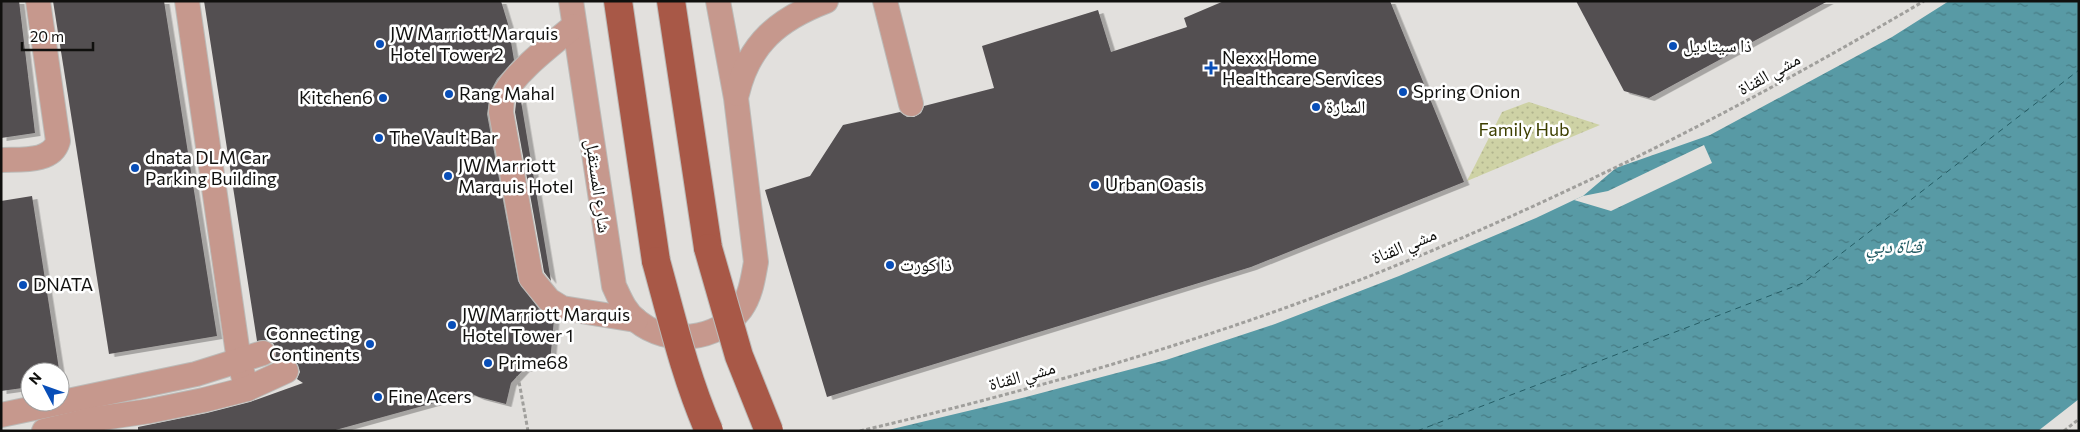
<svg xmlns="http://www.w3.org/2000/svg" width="2080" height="432" viewBox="0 0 2080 432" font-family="Commissioner,'Noto Naskh Arabic',sans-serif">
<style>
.park{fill:url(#park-dots)}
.water{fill:url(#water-ripples)}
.pier{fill:#e2e0dd}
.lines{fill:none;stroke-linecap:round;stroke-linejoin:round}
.ferry{stroke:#255d65;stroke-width:1;stroke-dasharray:6 5;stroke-linecap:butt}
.building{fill:#534f51;filter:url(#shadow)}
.minor-casing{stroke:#bcbbb8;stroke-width:26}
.major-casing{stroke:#bcbbb8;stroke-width:30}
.path{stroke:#a09f9c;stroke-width:3;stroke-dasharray:4 2.5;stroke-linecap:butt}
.minor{stroke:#c6988d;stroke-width:24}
.major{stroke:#a85847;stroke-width:28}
.major-bridge-casing{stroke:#bcbbb8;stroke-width:30;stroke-linecap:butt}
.major-bridge{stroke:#a85847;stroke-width:28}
.poi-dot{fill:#084eb8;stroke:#fff;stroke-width:2}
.labels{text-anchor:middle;stroke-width:5;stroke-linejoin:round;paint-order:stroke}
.poi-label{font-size:18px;fill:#10100e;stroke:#fff;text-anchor:start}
.street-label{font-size:18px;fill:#10100e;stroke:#fff}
.park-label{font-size:18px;fill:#3d3f00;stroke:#fff}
.water-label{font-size:19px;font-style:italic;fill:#255d65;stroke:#fff}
</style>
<defs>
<pattern id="park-dots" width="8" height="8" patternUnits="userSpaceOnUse" patternTransform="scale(1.25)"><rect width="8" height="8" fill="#ced2a5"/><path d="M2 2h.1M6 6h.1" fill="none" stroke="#b0b38d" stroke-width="1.8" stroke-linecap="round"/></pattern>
<pattern id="water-ripples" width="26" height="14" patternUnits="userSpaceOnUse" patternTransform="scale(1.25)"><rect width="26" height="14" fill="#589aa5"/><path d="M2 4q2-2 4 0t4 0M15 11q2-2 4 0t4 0" fill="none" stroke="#477c85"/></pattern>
<filter id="shadow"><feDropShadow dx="5.5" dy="3" stdDeviation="0" flood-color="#0004"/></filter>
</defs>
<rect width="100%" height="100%" fill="#e2e0dd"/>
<path class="park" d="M1529,102L1600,125L1467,181L1502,112Z"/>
<path class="water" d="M1949,1H2079V399L2038,431H884L1026,397L1166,360L1275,324L1399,276L1536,218L1574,200L1583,196L1616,168L1710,135L1892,37Z"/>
<path class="pier" d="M1704,145L1712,163L1611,211L1574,200L1583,196L1608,191Z"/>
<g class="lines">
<path class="ferry" d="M1417,431L1803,283L2079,70"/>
</g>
<g class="building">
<path d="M1,1H19L35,133L1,138Z"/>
<path d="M53,1H164L217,336L109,354Z"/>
<path d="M204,1H501L508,24L514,60L497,79L491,90L487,114L518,281L539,309L554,319L550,363L524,369L511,383L506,404L479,397L470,393L332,431H138V427L207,413L250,402L303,383L297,379L300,372L298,365L294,360L287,357L274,361L276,349L273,343L266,340L257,341Z"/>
<path d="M1224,1H1390L1464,182L1251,267L827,397L765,190L810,176L843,125L900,112L907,117H914L921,113L924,106L994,88L982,46L1098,10L1111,52L1187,27L1184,18Z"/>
<path d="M1576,1H1828L1649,98L1624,91Z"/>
<path d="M520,95L551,281L544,272L515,112L516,103Z"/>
<path d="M32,196L59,369L30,372V387L1,391V201Z"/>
</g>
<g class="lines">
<defs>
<g id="minor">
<path d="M187,1L239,361L247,389"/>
<path d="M571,1L614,286C620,299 625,312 637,321C668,346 717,341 741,309C751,295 753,278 756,262L736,98L718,1"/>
<path d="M885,1L911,104"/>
<path d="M574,26C554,43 514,72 503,97C501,101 502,107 501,112L531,278L549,300L562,308L636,320"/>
<path d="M737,94C749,43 779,19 826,1"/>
<path d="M1,160C20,159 52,163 58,141L38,1"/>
<path d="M1,415L196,374L263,353"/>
<path d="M44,431L95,419L150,411L204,400L247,389L286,371"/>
</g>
<g id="major">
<path d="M618,1L656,261"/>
<path d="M671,1L708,248"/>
</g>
</defs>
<use href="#minor" class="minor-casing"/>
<use href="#major" class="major-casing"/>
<g class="path">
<path d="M518,376L528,431"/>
<path d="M860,431C1046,387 1230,334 1407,261C1587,187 1756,100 1924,1"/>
<path d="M2064,431L2079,419"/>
</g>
<use href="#minor" class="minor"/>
<use href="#major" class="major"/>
<defs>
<g id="major-bridge">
<path d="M708,248L739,356L769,431"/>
<path d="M656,261C672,319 685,376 709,431"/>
</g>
</defs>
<use href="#major-bridge" class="major-bridge-casing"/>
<use href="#major-bridge" class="major-bridge"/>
</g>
<g class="poi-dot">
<circle cx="380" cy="44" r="5"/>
<circle cx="1673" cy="46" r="5"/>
<path d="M1208.5 60.5h5v5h5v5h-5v5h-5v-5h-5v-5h5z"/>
<circle cx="1403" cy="92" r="5"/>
<circle cx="449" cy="94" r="5"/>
<circle cx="383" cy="98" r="5"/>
<circle cx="1316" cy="107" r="5"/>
<circle cx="379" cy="138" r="5"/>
<circle cx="135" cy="168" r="5"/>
<circle cx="448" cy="176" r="5"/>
<circle cx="1095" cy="185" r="5"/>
<circle cx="890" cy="265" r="5"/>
<circle cx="23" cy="285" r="5"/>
<circle cx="452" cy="325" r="5"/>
<circle cx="370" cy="344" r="5"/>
<circle cx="488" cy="363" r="5"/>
<circle cx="378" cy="397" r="5"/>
</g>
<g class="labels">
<g class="poi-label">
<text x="390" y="40">JW Marriott Marquis<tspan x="390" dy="21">Hotel Tower 2</tspan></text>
<text x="1683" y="52">ذا سيتاديل</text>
<text x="1222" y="64">Nexx Home<tspan x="1222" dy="21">Healthcare Services</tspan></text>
<text x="1413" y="98">Spring Onion</text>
<text x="459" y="100">Rang Mahal</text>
<text x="373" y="104" text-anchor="end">Kitchen6</text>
<text x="1326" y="113">المنارة</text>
<text x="389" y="144">The Vault Bar</text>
<text x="145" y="164">dnata DLM Car<tspan x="145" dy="21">Parking Building</tspan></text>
<text x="458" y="172">JW Marriott<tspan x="458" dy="21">Marquis Hotel</tspan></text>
<text x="1105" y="191">Urban Oasis</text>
<text x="900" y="271">ذا كورت</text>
<text x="33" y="291">DNATA</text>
<text x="462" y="321">JW Marriott Marquis<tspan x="462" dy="21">Hotel Tower 1</tspan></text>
<text x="360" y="340" text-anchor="end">Connecting<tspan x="360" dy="21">Continents</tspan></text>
<text x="498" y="369">Prime68</text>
<text x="388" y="403">Fine Acers</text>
</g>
<g class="street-label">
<text transform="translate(1769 74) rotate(-29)" y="6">مشي القناة</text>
<text transform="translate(598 186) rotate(82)" y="6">شارع المستقبل</text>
<text transform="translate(1404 246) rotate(-22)" y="6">مشي القناة</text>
<text transform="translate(1022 376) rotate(-15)" y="6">مشي القناة</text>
</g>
<g class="park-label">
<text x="1524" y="136">Family Hub</text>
</g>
<g class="water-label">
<text x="1894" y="253">قناة دبي</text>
</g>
</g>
<rect width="2080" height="432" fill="none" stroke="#10100e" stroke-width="5"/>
<g transform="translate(45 387) rotate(311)"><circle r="24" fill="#ffffff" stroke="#9f9f9f"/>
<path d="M0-4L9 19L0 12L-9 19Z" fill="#084eb8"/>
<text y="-8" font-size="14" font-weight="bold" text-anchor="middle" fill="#10100e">N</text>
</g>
<path d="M22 42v8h71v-8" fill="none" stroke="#10100e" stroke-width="2.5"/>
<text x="30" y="42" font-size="15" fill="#10100e" stroke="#ffffff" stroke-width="4" paint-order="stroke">20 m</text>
</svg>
